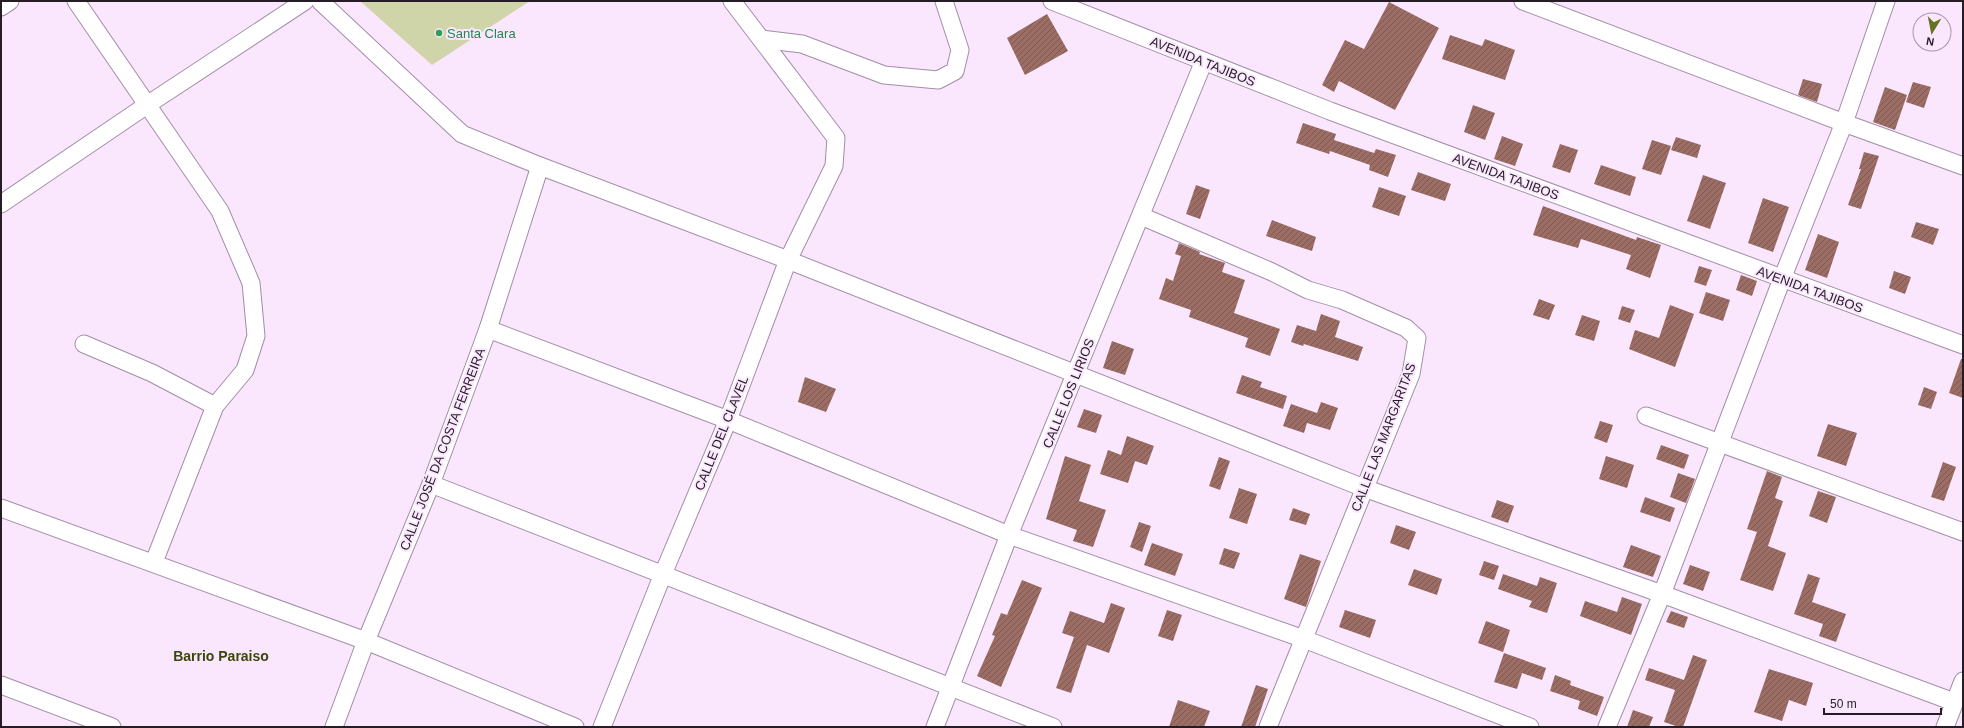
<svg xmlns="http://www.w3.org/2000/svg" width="1964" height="728" viewBox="0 0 1964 728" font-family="Arial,sans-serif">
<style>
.grass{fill:#cfd5a9}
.building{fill:url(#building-hatch)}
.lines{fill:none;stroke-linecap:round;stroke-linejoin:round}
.minor-casing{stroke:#a38da7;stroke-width:19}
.minor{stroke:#fff;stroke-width:17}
.leisure-dot{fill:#2e9e5b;stroke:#fae7fe;stroke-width:1.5}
.labels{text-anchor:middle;stroke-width:4;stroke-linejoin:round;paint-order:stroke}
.leisure-label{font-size:13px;fill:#27864d;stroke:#fae7fe;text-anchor:start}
.street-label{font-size:13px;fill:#251c26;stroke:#fae7fe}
.neighbourhood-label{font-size:14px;font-weight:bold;fill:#3c460c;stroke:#fae7fe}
</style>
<defs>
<pattern id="building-hatch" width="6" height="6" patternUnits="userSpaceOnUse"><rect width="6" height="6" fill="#9b6d64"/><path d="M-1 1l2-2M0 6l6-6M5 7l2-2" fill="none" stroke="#7e5952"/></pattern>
</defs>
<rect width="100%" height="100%" fill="#fae7fe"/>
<path class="grass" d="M360,1H530L432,65Z"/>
<g class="building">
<path d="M1389,2L1439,28L1395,110L1339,81L1334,92L1322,85L1345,40L1364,49Z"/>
<path d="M1047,14L1068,51L1025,75L1007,38Z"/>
<path d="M1450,35L1482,46L1485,39L1515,50L1505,80L1442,59Z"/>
<path d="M1803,79L1822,84L1817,102L1798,95Z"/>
<path d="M1913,82L1931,87L1924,108L1906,102Z"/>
<path d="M1885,87L1907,95L1895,130L1873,122Z"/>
<path d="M1473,105L1495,113L1485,140L1464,132Z"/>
<path d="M1303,123L1336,134L1334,140L1374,153L1376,149L1396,155L1388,177L1369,170L1370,165L1330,151L1329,154L1296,143Z"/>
<path d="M1502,136L1523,144L1515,166L1494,159Z"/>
<path d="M1676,137L1701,145L1697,158L1671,150Z"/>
<path d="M1652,140L1671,146L1661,175L1642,169Z"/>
<path d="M1560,144L1578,150L1570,173L1552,167Z"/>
<path d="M1864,152L1879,156L1861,209L1848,205L1861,169H1859Z"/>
<path d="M1601,165L1636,177L1630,196L1594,184Z"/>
<path d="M1418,172L1451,184L1445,201L1411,190Z"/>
<path d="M1703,175L1726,183L1710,229L1687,221Z"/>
<path d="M1196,185L1210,190L1200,219L1186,214Z"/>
<path d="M1379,187L1406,196L1399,216L1372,207Z"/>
<path d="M1763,198L1789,207L1773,252L1748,243Z"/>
<path d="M1543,206L1636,240L1637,237L1661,245L1650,278L1626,269L1631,255L1581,239L1578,248L1533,235Z"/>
<path d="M1272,220L1316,237L1312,251L1266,236Z"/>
<path d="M1916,222L1939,229L1933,245L1911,237Z"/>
<path d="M1818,234L1839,242L1827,278L1805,270Z"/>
<path d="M1179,243L1200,252L1199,254L1225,263L1222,272L1245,280L1234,313L1280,329L1270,356L1245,347L1248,338L1189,317L1191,310L1159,299L1166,278L1173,281L1181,256L1175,254Z"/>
<path d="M1699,266L1712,270L1706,286L1694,282Z"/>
<path d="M1894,271L1911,277L1905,294L1889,288Z"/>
<path d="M1741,275L1757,281L1752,296L1736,290Z"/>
<path d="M1706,292L1730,300L1723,321L1699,313Z"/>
<path d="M1539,299L1555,305L1549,320L1533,315Z"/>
<path d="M1670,305L1694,314L1675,367L1629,349L1635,330L1659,338Z"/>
<path d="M1622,306L1635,310L1630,323L1618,319Z"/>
<path d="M1321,314L1340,321L1335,337L1363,347L1358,361L1304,344L1303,346L1291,342L1297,325L1316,331Z"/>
<path d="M1582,315L1600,321L1594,341L1575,335Z"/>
<path d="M1112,341L1134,349L1125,375L1103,368Z"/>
<path d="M1961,359H1963V398L1949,393Z"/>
<path d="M1242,375L1262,382L1260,387L1287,396L1283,409L1236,393Z"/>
<path d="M805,377L836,389L826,412L798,402Z"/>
<path d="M1924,387L1937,392L1931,409L1918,405Z"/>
<path d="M1321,402L1338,408L1330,430L1307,423L1304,433L1283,426L1291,404L1317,413Z"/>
<path d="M1084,409L1102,415L1096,433L1077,427Z"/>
<path d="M1600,421L1613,425L1607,443L1594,438Z"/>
<path d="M1828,424L1857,433L1846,466L1817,456Z"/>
<path d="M1127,436L1154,446L1147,465L1135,461L1128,483L1100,474L1108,450L1121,455Z"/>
<path d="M1661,445L1689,455L1684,469L1656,459Z"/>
<path d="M1065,456L1091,465L1079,501L1106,510L1093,547L1073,541L1077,530L1046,519Z"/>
<path d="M1606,456L1634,465L1627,488L1599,479Z"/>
<path d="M1219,457L1230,461L1220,490L1209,486Z"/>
<path d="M1943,462L1956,467L1944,501L1931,497Z"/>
<path d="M1767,471L1782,477L1775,498L1783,501L1768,546L1786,553L1773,591L1740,580L1757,532L1747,529Z"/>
<path d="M1678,473L1695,479L1686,503L1670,497Z"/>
<path d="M1239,488L1257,494L1247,524L1229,518Z"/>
<path d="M1818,491L1836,497L1827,523L1809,516Z"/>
<path d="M1645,497L1675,508L1670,522L1640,512Z"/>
<path d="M1497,500L1514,506L1508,523L1491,517Z"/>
<path d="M1293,508L1310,514L1306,525L1289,520Z"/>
<path d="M1139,522L1151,526L1142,552L1130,547Z"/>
<path d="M1396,525L1416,532L1409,550L1390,543Z"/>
<path d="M1152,543L1183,554L1175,576L1144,565Z"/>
<path d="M1631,545L1661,556L1653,577L1623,567Z"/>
<path d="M1224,548L1240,553L1234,569L1219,564Z"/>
<path d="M1300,554L1321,561L1306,607L1284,599Z"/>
<path d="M1484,561L1499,566L1494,580L1479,575Z"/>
<path d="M1690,565L1710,572L1703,591L1683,584Z"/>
<path d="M1414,569L1442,579L1437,595L1408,585Z"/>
<path d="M1503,574L1537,586L1540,577L1557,583L1547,613L1529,607L1532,601L1498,589Z"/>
<path d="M1808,574L1820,578L1812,602L1846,614L1836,642L1819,636L1823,624L1794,614Z"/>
<path d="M1022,580L1042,588L1001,687L977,676L995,636L992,635L1001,613L1007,615Z"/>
<path d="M1622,597L1642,604L1631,635L1580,616L1585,601L1617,612Z"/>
<path d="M1111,603L1125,608L1109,653L1087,645L1071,693L1056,688L1074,637L1062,633L1070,611L1104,623Z"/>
<path d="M1167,610L1182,615L1173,641L1158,636Z"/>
<path d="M1345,610L1376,620L1370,638L1339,627Z"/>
<path d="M1671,611L1688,617L1684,628L1666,622Z"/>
<path d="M1486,621L1510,630L1503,652L1478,643Z"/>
<path d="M1504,653L1546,668L1542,680L1522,673L1517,689L1494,682Z"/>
<path d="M1693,655L1707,660L1683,727H1679L1664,722L1675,690L1645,680L1649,668L1684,680Z"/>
<path d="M1769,669L1813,683L1806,706L1789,700L1782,721L1754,712Z"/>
<path d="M1555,675L1571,681L1570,685L1604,697L1597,716L1578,709L1580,701L1550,691Z"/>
<path d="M1256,685L1268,689L1255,727H1241Z"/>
<path d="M1178,700L1210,711L1204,727H1169Z"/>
<path d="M1633,710L1653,717L1649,727H1627Z"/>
</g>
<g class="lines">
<defs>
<g id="minor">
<path d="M76,1L220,211L251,283L256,336L245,370L215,406L154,562"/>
<path d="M320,1L462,134L540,166L788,260L1364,488L1662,594L1954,702"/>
<path d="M1052,1L1330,111L1963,345"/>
<path d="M1523,1L1844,123L1963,166"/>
<path d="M1,7L10,1"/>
<path d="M761,39L802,44L884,75L938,80L955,71L960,50L944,1"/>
<path d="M1,204L147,105L305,1"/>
<path d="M1141,216L1272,272L1308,290L1342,300L1406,328L1417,338L1411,374L1268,727"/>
<path d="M488,329L728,420L1009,535L1304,639L1530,727"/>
<path d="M84,344L152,373L215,406"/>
<path d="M1646,416L1963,532"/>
<path d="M431,484L1053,727"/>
<path d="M1,508L366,641L575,727"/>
<path d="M1,685L112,727"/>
<path d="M334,727L366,641L431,484L488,329L540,166"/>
<path d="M602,727L663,574L728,420L788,260L834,166L836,138L732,1"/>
<path d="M935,727L1009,535L1204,61"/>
<path d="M1607,727L1662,594L1782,279L1844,123L1886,1"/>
<path d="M1945,727L1963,681"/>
</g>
</defs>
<use href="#minor" class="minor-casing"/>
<use href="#minor" class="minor"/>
</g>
<circle class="leisure-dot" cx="439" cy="33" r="4"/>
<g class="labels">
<g class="leisure-label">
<text x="447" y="38">Santa Clara</text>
</g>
<g class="street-label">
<text transform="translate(1203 61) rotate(22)" y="5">AVENIDA TAJIBOS</text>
<text transform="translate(1506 176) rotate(20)" y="5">AVENIDA TAJIBOS</text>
<text transform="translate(1810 289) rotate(20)" y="5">AVENIDA TAJIBOS</text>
<text transform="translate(1068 393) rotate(-68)" y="5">CALLE LOS LIRIOS</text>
<text transform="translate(721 433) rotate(-68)" y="5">CALLE DEL CLAVEL</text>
<text transform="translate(1383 437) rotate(-69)" y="5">CALLE LAS MARGARITAS</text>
<text transform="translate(442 449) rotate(-69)" y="5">CALLE JOSÉ DA COSTA FERREIRA</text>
</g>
<g class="neighbourhood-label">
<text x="221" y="661">Barrio Paraiso</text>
</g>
</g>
<rect width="1964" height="728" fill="none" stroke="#251c26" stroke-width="4"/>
<g transform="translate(1932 32) rotate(190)"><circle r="19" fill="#fae7fe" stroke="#a596a8"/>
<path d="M0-3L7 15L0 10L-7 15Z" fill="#657421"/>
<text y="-6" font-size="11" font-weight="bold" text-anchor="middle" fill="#251c26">N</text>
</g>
<path d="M1824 708v6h117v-6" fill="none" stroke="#251c26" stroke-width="2"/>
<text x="1830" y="708" font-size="12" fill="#251c26" stroke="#fae7fe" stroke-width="3" paint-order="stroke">50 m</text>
</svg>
